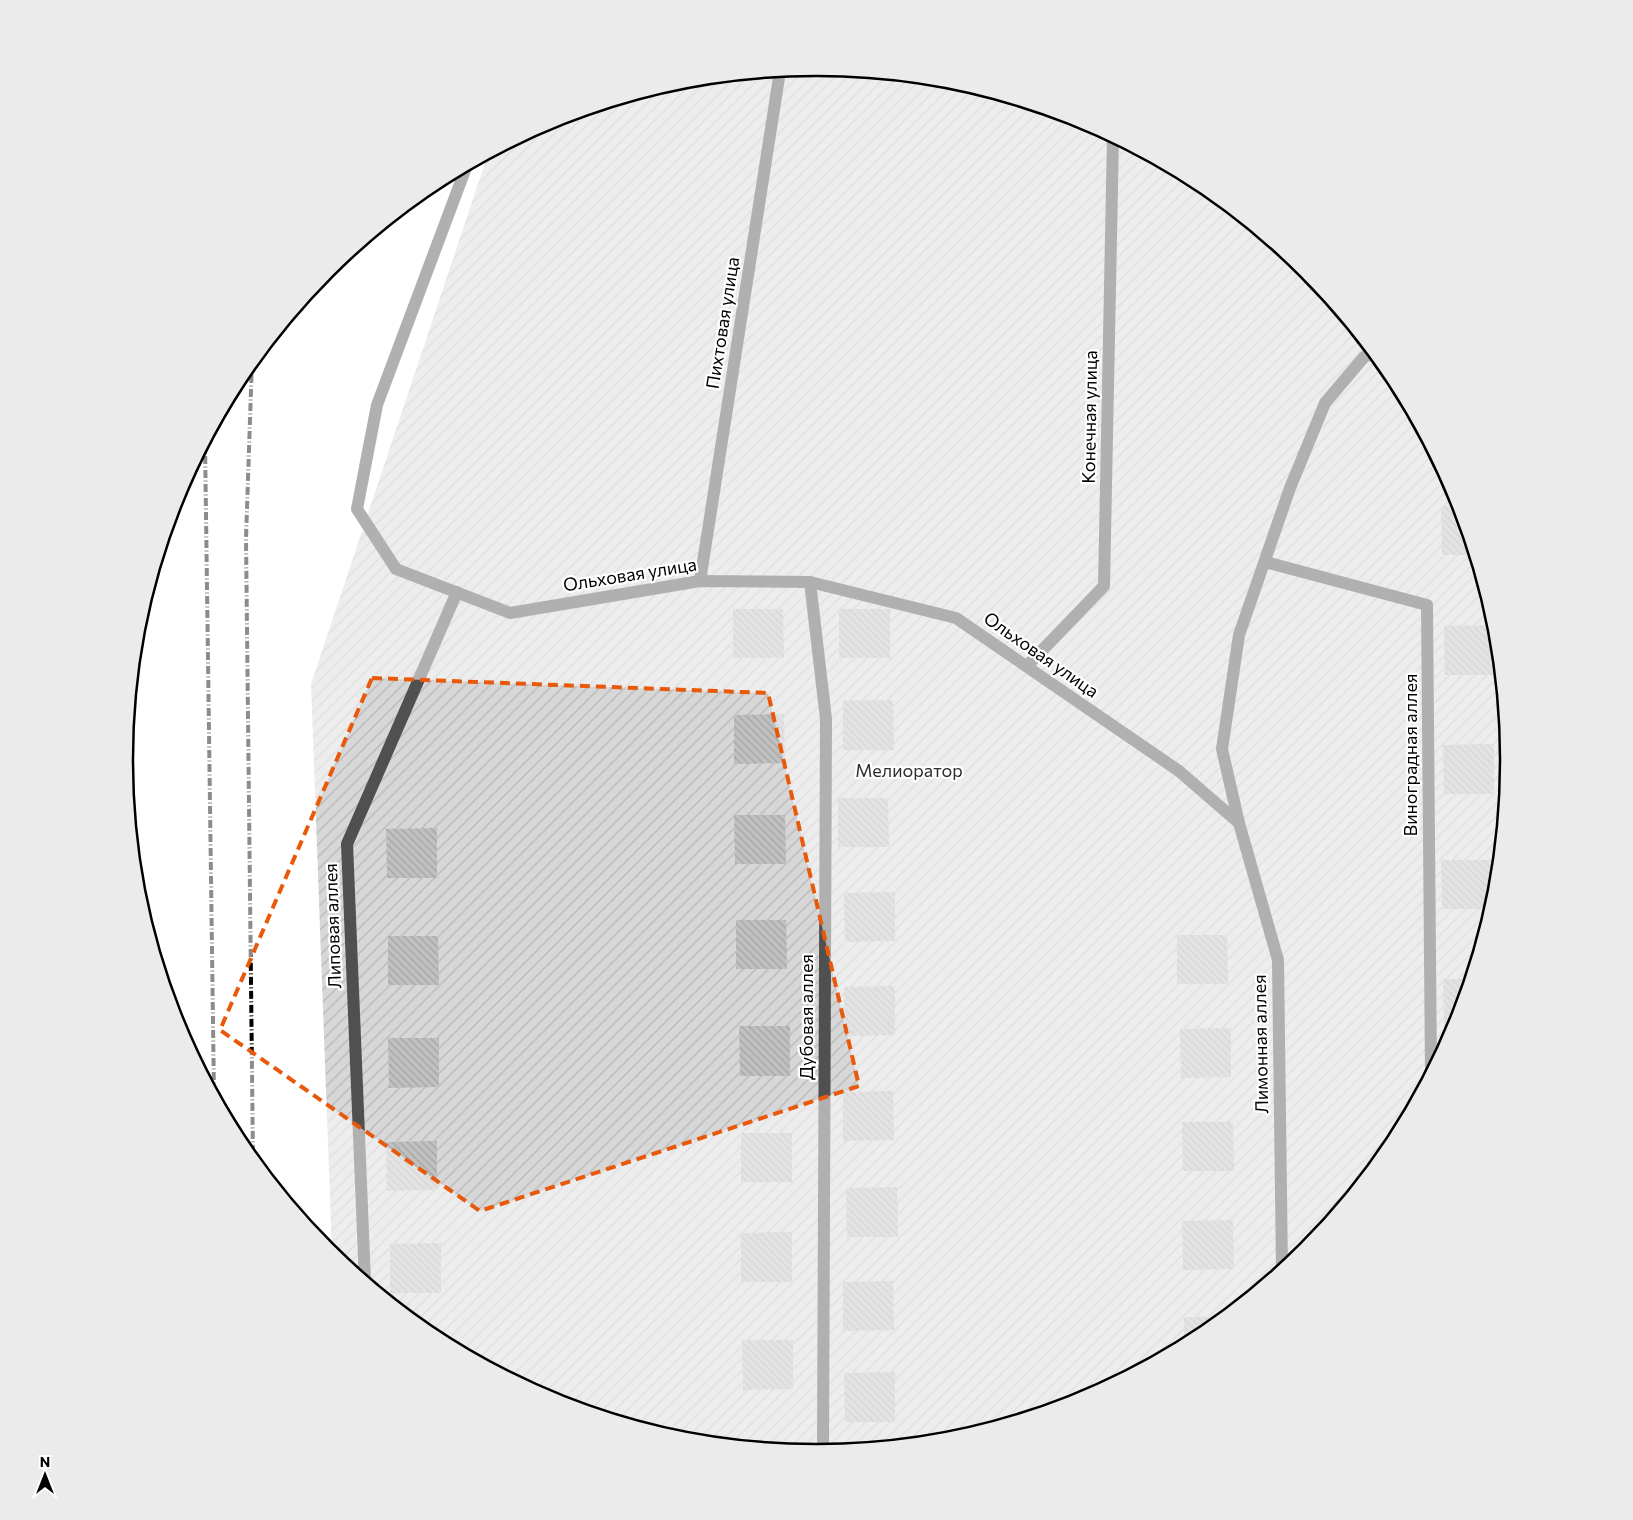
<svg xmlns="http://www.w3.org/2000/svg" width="1633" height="1520" viewBox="0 0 1633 1520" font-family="Commissioner,sans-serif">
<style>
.garden{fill:url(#garden-furrows)}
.building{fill:url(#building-back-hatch)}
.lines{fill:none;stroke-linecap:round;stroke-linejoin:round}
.minor{stroke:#505050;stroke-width:12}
.rail{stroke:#000;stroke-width:4;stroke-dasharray:8 2.5 1 2.5;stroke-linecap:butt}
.marked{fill:none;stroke:#e8590c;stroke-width:4;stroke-dasharray:10 6;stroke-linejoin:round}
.labels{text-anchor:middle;stroke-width:4.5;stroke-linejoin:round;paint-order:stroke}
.street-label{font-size:18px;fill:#000;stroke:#fff}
.park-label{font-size:18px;fill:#2e2e2e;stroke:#fff}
.rim{fill:none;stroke:#000;stroke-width:2.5}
</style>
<defs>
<pattern id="garden-furrows" width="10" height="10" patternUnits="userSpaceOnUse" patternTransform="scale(1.25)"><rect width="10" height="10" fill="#d7d7d7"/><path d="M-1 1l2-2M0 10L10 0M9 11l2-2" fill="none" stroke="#b7b7b7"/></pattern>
<pattern id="building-back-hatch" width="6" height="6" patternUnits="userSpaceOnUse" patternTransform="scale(1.25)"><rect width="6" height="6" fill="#c0c0c0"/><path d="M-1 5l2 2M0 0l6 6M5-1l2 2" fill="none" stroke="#a3a3a3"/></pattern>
</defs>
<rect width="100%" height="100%" fill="#fff"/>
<path class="garden" d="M817,68L952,81L1082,120L1201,184L1306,271L1392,376L1456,495L1496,625L1509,760L1496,895L1456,1025L1392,1145L1306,1250L1201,1336L1081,1400L951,1439L816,1452L681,1439L551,1400L432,1336L332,1253L311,684L488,154L552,120L682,81Z"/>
<g class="building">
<path d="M1441,506H1460L1475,555H1442Z"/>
<path d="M733,609H783L784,658H733Z"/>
<rect x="839" y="609" width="51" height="49"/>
<path d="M1495,625V675H1445L1444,626Z"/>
<path d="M893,700L894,750H843V701Z"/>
<path d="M784,714L785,763L734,764V715Z"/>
<path d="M1494,744V794H1444L1443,745Z"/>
<path d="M838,798H888L889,847H838Z"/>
<path d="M734,815H785L786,864H735Z"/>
<path d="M437,828V878H387L386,829Z"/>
<path d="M1441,860H1492V909H1442Z"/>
<path d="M895,892V941L845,942L844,893Z"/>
<path d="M736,920H786L787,969H736Z"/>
<path d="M1177,935H1227L1228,984H1177Z"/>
<path d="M388,936H438L439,985H388Z"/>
<path d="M1443,979H1470L1455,1028H1444Z"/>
<path d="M895,986V1035L845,1036L844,987Z"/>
<path d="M739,1026H790V1076H740Z"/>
<path d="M1231,1028V1077L1181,1078L1180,1029Z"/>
<path d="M388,1038H439V1087L389,1088Z"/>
<path d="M893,1091L894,1140L843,1141V1092Z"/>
<path d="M1182,1122H1233L1234,1171H1183Z"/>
<rect x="741" y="1133" width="51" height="49"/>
<path d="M437,1141V1190L387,1191L386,1142Z"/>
<path d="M897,1187L898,1237H847L846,1188Z"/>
<path d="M1233,1220L1234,1269L1183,1270L1182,1221Z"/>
<path d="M792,1232V1282H741V1233Z"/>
<path d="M441,1243V1293H390V1244Z"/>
<path d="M893,1281L894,1330L843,1331V1282Z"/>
<path d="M1184,1317H1225L1201,1336L1184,1345Z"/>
<path d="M742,1340H793V1389L743,1390Z"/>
<path d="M895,1372V1422H845L844,1373Z"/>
<path d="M747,1444H793V1450L747,1446Z"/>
</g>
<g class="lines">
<g class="minor">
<path d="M467,165L377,405L357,509L396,569L510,613L700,581L810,582L956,618L1179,771L1239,823"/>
<path d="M1265,562L1427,605L1431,1073"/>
<path d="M700,581L780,71"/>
<path d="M810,582L826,719L823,1452"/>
<path d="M1027,666L1104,586L1113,137"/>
<path d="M1282,1270L1278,960L1239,823L1222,749L1239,635L1290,488L1325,403L1364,357L1374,353"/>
<path d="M365,1281L347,844L457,592"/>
</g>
<g class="rail">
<path d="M252,361L246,538L253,1159"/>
<path d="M205,442L214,1095"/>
</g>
</g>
<path d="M0 0H1633V1520H0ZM372,678L768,693L859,1086L480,1211L220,1030Z" fill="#fff" fill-opacity=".55" fill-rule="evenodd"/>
<path class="marked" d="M372,678L768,693L859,1086L480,1211L220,1030Z"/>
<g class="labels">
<g class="street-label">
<text transform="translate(723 323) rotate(-81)" y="6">Пихтовая улица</text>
<text transform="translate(1090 417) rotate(-89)" y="6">Конечная улица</text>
<text transform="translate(630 575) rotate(-9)" y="6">Ольховая улица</text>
<text transform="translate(1041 655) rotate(35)" y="6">Ольховая улица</text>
<text transform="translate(1411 755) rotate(-90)" y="6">Виноградная аллея</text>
<text transform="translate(333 926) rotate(-92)" y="6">Липовая аллея</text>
<text transform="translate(807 1017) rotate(-90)" y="6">Дубовая аллея</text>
<text transform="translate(1261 1044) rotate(-91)" y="6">Лимонная аллея</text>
</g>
<g class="park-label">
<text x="909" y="777">Мелиоратор</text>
</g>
</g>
<path d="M0 0H1633V1520H0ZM816 76H817A683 683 0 0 1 1500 759V761A683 683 0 0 1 817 1444H816A683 683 0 0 1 133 761V759A683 683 0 0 1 816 76Z" fill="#ebebeb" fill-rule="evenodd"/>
<path class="rim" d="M816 76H817A683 683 0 0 1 1500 759V761A683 683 0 0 1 817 1444H816A683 683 0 0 1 133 761V759A683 683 0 0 1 816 76Z"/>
<g transform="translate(45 1475)" stroke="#ffffff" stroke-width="4" paint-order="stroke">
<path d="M0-4L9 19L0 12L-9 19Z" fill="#000000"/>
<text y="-8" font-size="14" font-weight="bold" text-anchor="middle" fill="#000000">N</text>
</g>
</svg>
